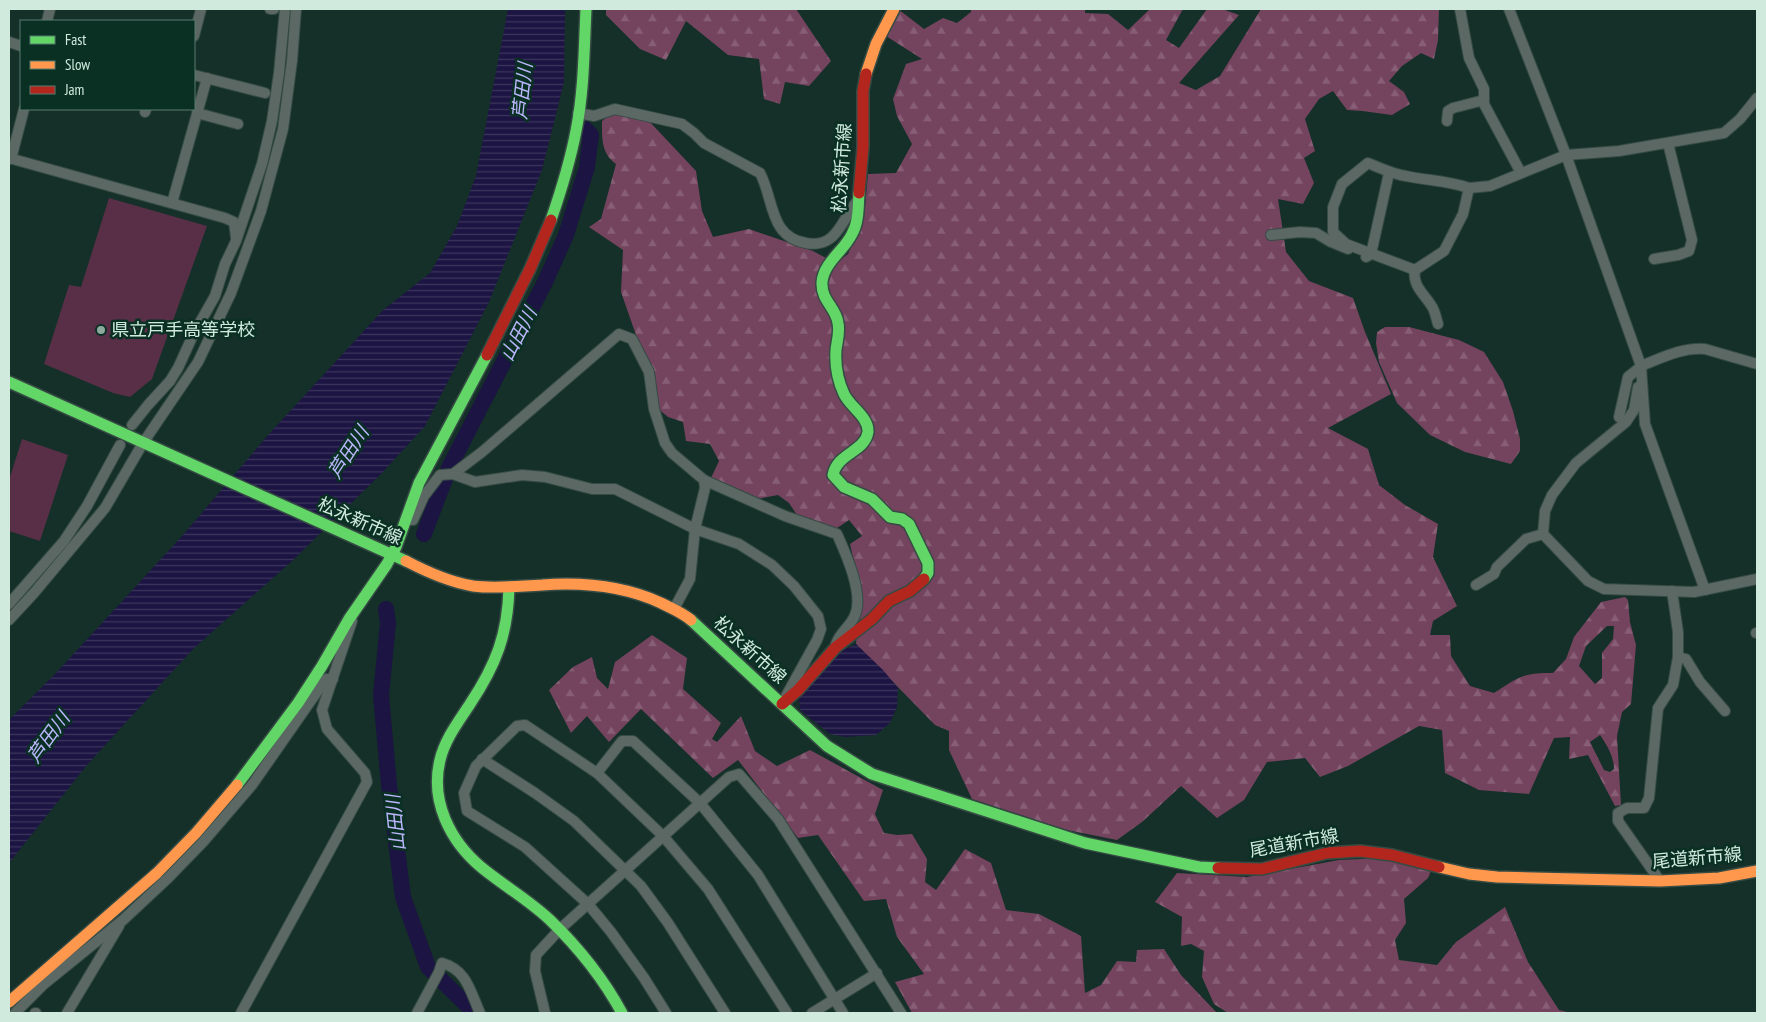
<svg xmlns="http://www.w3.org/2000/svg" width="1766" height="1022" viewBox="0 0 1766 1022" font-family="'PT Sans Narrow','Noto Sans JP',sans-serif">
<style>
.forest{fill:url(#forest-firs);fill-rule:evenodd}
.garden{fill:#582f47}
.water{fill:url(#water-rules)}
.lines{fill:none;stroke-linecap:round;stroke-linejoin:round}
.river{stroke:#1c1442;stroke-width:16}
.street-casing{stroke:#354b44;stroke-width:12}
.fast-casing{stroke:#354b44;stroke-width:14}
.slow-casing{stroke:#354b44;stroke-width:14}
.jam-casing{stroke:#354b44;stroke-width:14}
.street{stroke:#5b6864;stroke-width:10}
.fast{stroke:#63d668;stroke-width:11}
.slow{stroke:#ff974d;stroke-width:11}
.jam{stroke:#b3261e;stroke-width:11}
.poi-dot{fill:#8ea99e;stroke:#0a3024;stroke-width:2}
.labels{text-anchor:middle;stroke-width:5;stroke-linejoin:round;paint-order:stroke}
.street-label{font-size:18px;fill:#d0eade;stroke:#0a3024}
.poi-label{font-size:18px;fill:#d0eade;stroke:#0a3024;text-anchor:start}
.water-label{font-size:19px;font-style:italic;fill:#bcb7fd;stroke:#0a3024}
</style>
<defs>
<pattern id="forest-firs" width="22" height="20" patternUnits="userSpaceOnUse" patternTransform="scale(1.25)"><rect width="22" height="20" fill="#74435e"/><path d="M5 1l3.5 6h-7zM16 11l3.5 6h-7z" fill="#875e75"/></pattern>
<pattern id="water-rules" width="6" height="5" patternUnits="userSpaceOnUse" patternTransform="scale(1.25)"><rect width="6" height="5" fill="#1c1442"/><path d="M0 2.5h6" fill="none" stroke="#3c365d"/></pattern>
</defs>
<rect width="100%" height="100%" fill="#143028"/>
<g class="forest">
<path d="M606,9H796L831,61L809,86L785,82L780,104L764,99L759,59L728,55L686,21L666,60L640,49L606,15Z"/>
<path d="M898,9L924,29L943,18L957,23L971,12V9H1085V13L1108,14L1128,30L1150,9H1183L1166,40L1179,48L1207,9H1222L1239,15L1179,83L1196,90L1220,76L1261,9H1439L1438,40L1434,59L1421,53L1402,66L1389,81L1404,92L1410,104L1392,115L1362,111L1347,110L1333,91L1319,99L1305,119L1315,151L1304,158L1314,183L1303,204L1278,199L1286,252L1309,281L1353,298L1365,332L1391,394L1328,428L1368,449L1379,485L1405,505L1438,524L1433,557L1457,606L1433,621L1430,635H1450L1451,656L1470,686L1494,693C1518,678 1523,672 1553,673L1566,659L1574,637L1601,602L1625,597L1628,600L1630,622L1636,645L1631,704L1622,712L1617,736L1621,805L1615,806L1588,755L1569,759L1570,737L1554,738L1529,794L1479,790L1445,773L1442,730L1419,726L1348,766L1320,777L1305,758L1267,762L1244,800L1217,818L1181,786L1142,822L1117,840L1067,830L972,799L949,750V731L935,725L856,644L860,588L850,544L862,536L849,520L834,530L799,518L789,503L778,495L757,499L711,478L719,461L710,444L686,441L683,422L668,417L656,407L649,365L636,335L621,292L623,250L589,227L601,219L616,164C601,153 602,138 602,121L611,114L626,115L648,120L696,171L702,211L713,237L749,229L813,251L826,258L825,272L848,254L864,218L868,174L896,173L912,144L897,116L893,99L906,64L922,59L886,36ZM1607,626H1614L1613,639L1602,653V678L1595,684L1579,666L1586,646ZM1600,735C1607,745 1614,757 1614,769L1610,772L1604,770L1590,742Z"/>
<path d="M1385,327H1409L1459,340L1484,352L1503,382L1513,411L1520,439V451L1511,464L1465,452L1430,435L1397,403L1379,362L1376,343L1377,332Z"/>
<path d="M652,635L687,658L683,689L721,723L712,739L717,742L741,716L755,751L777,766L810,750L883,790L875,814L884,833L897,835L912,834L927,859L925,882L936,890L965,849L991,863L1006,910L1039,914L1081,936L1085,993L1101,985L1117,961L1136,962L1137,950L1164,949L1181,975L1217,1013H912L895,982L924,974L897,937L886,899L864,901L818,835L798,838L738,760L713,778L641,709L609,742L587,716L571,733L549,690L573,667L592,657L597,678L608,689L615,662Z"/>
<path d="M1385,858L1431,871L1428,878L1404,899L1406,923L1395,940L1399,960L1437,965L1456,942L1505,907L1528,962L1559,1010L1571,1013H1228L1214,1004L1202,977L1204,951L1191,944L1181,946L1182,917L1155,902L1177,873L1247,877L1339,860Z"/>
</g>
<g class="garden">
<path d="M109,198L207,226L152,379L130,397L113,393L44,364L69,285L81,287Z"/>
<path d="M22,439L68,455L40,541L9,531V480Z"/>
</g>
<g class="water">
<path d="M508,9H565L564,82L542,170L489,302L425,426L382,473L291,562L193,649L87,765L9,863V720L56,673L183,535L269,434L383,310L430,273L457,226L476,176Z"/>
<path d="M856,644L883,670L898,688L897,707L890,723L876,735L845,737L830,734L800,710L799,697L843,650Z"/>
</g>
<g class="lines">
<g class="river">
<path d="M424,534L449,468L545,282L566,235L587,167L591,135L585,129"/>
<path d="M386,609L388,623L381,695L389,785L403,897L428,967L475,1013"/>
</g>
<defs>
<g id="street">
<path d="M270,9H274"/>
<path d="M1460,9L1469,58L1484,89V104L1521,173"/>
<path d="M1509,9L1566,155L1641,366L1645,424L1705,590"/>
<path d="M47,21L50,9"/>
<path d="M194,36L201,9"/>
<path d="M9,42L21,46"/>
<path d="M194,75L265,93"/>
<path d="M145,112L146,109"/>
<path d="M197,113L238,124"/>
<path d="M578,113L594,116L615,109L682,124L694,133L704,143L760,173C774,199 769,237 806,243C815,245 825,243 832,237C844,226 848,210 859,199"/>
<path d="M1447,121L1448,111L1453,108L1484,100"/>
<path d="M9,158L225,218L234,222L236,238"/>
<path d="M11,159L24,109"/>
<path d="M1469,188C1446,180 1428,181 1406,176C1392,174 1380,168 1368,163L1342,184L1333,207V232L1346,244L1415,270L1444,251L1463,214L1469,188L1490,186L1566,155L1619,151L1724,133L1740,119L1757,98"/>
<path d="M172,203L207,78"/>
<path d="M1271,235L1300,232L1316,233L1331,242L1348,249"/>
<path d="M1366,257L1371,254L1389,173"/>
<path d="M1654,259L1678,255L1689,251L1692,240L1668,143"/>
<path d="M1415,270C1412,285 1424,294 1431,305C1435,310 1436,318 1438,324"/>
<path d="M1638,370L1641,366C1661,358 1683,347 1705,349L1757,364"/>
<path d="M1638,387L1634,410L1626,422L1576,463L1552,495L1545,511L1543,534L1588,581L1604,589L1694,592L1757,579"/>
<path d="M1619,417L1628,377L1638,369"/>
<path d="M132,425L148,405L170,381L178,368L194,333L215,296L225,264L236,241L262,164L272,121L279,73L285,9"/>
<path d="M453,474L482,452L619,334L632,339L649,372L654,409L665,443L672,453L704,480L705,488L695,529L690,579L674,609"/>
<path d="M704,480L785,516L837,534C846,554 864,594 855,615C851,626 839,633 836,644"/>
<path d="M405,520H413L424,496L440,475L453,474L475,482L522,475L545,477L592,489H615L695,529L739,544L772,565L794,586L818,616L821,629L817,640L785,698"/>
<path d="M1476,585L1494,574L1497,567L1526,539L1543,534"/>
<path d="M9,604L64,541L87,506L120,445"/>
<path d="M9,620L34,593L105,508L143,443L198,362L231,293L261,211L283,129L292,61L296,9"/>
<path d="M1756,633H1757"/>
<path d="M1678,657L1686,659L1700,682L1725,711"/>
<path d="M482,759L535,793L574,821L641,886L668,923L725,1013"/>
<path d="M597,773L622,741H633L700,803L758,875L843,1013"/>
<path d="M1660,881L1618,821V813L1627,808H1644L1649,798L1658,708L1673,685L1678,657V632L1672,591"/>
<path d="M15,1013L44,984L123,920L168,878L203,842L252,785L326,679H333"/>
<path d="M35,1013H36"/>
<path d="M67,1013L119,926"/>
<path d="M241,1013L367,782L365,773L327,729L322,710L352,621"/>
<path d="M417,1013L439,972L442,963C467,970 470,991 480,1013"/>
<path d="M545,1013L535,971L536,955L560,929L729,777L739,774L778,819L901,1013"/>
<path d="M666,1013L644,978L611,932L588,904L525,847L467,811L464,793L476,766L517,726L525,725L597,773L663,836L708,889L787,1013"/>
<path d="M812,1013L877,973"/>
</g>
<g id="fast">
<path d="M859,193C858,207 859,222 852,234C844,251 824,262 822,282C821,301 836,307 838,323C840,332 837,341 836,350C835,365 838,381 844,394C850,407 869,417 868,432C865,452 837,453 833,475L844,487L872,499L890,517L902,519L909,524L928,563V573L924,579"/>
<path d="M551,220C561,191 570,162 576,131C584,91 584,50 586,9"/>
<path d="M9,382L406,561"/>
<path d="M509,587C508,634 496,665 470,704C459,721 445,739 440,760C430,801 450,841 481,867C504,886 529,900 550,920C579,948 603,978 622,1013"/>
<path d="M691,620L827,746L872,774L1085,843L1199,867L1218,868"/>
<path d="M237,785L298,703L322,666L349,619L387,564L396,547L419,483L487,355"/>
</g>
<g id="slow">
<path d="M866,74L876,44L894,9"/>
<path d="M406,561C427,572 449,582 473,586C496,589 519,586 542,585C583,582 624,586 661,603C671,608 683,613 691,620"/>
<path d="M1439,867L1469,874L1497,877L1660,881L1719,878L1757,871"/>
<path d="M9,1002L157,873L196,833L237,785"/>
</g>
<g id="jam">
<path d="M859,193L863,147V91L866,74"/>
<path d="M487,355L530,269L551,220"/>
<path d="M782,704L798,690L836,647L872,619L889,601L910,591L924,579"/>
<path d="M1218,868L1262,869L1327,853L1360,851L1392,855L1439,867"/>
</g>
</defs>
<use href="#street" class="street-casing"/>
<use href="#fast" class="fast-casing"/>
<use href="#slow" class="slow-casing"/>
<use href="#jam" class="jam-casing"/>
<use href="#street" class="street"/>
<use href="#fast" class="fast"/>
<use href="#slow" class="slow"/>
<use href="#jam" class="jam"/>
</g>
<circle class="poi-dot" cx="101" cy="330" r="5"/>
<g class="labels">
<g class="street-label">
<text transform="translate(842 168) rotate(-86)" y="6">松永新市線</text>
<text transform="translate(360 521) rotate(24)" y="6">松永新市線</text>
<text transform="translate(750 650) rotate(42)" y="6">松永新市線</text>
<text transform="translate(1294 843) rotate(-10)" y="6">尾道新市線</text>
<text transform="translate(1697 858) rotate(-5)" y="6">尾道新市線</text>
</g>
<g class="poi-label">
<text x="111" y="336">県立戸手高等学校</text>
</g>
<g class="water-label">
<text transform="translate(522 91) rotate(-84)" y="7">芦田川</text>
<text transform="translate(518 334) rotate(-63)" y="7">山田川</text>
<text transform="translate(348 452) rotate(-57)" y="7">芦田川</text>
<text transform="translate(48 737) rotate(-54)" y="7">芦田川</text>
<text transform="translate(395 823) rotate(-96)" y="7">山田川</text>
</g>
</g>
<rect width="1766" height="1022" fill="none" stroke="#d0eade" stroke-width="20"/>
<rect x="20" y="20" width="175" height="90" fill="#0a3024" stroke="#597a6e"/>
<rect x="30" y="36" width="25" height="8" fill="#63d668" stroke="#597a6e"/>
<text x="65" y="45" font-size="15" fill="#d0eade">Fast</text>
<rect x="30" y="61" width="25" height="8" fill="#ff974d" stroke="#597a6e"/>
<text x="65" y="70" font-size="15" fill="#d0eade">Slow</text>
<rect x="30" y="86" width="25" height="8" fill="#b3261e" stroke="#597a6e"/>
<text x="65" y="95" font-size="15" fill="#d0eade">Jam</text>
</svg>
